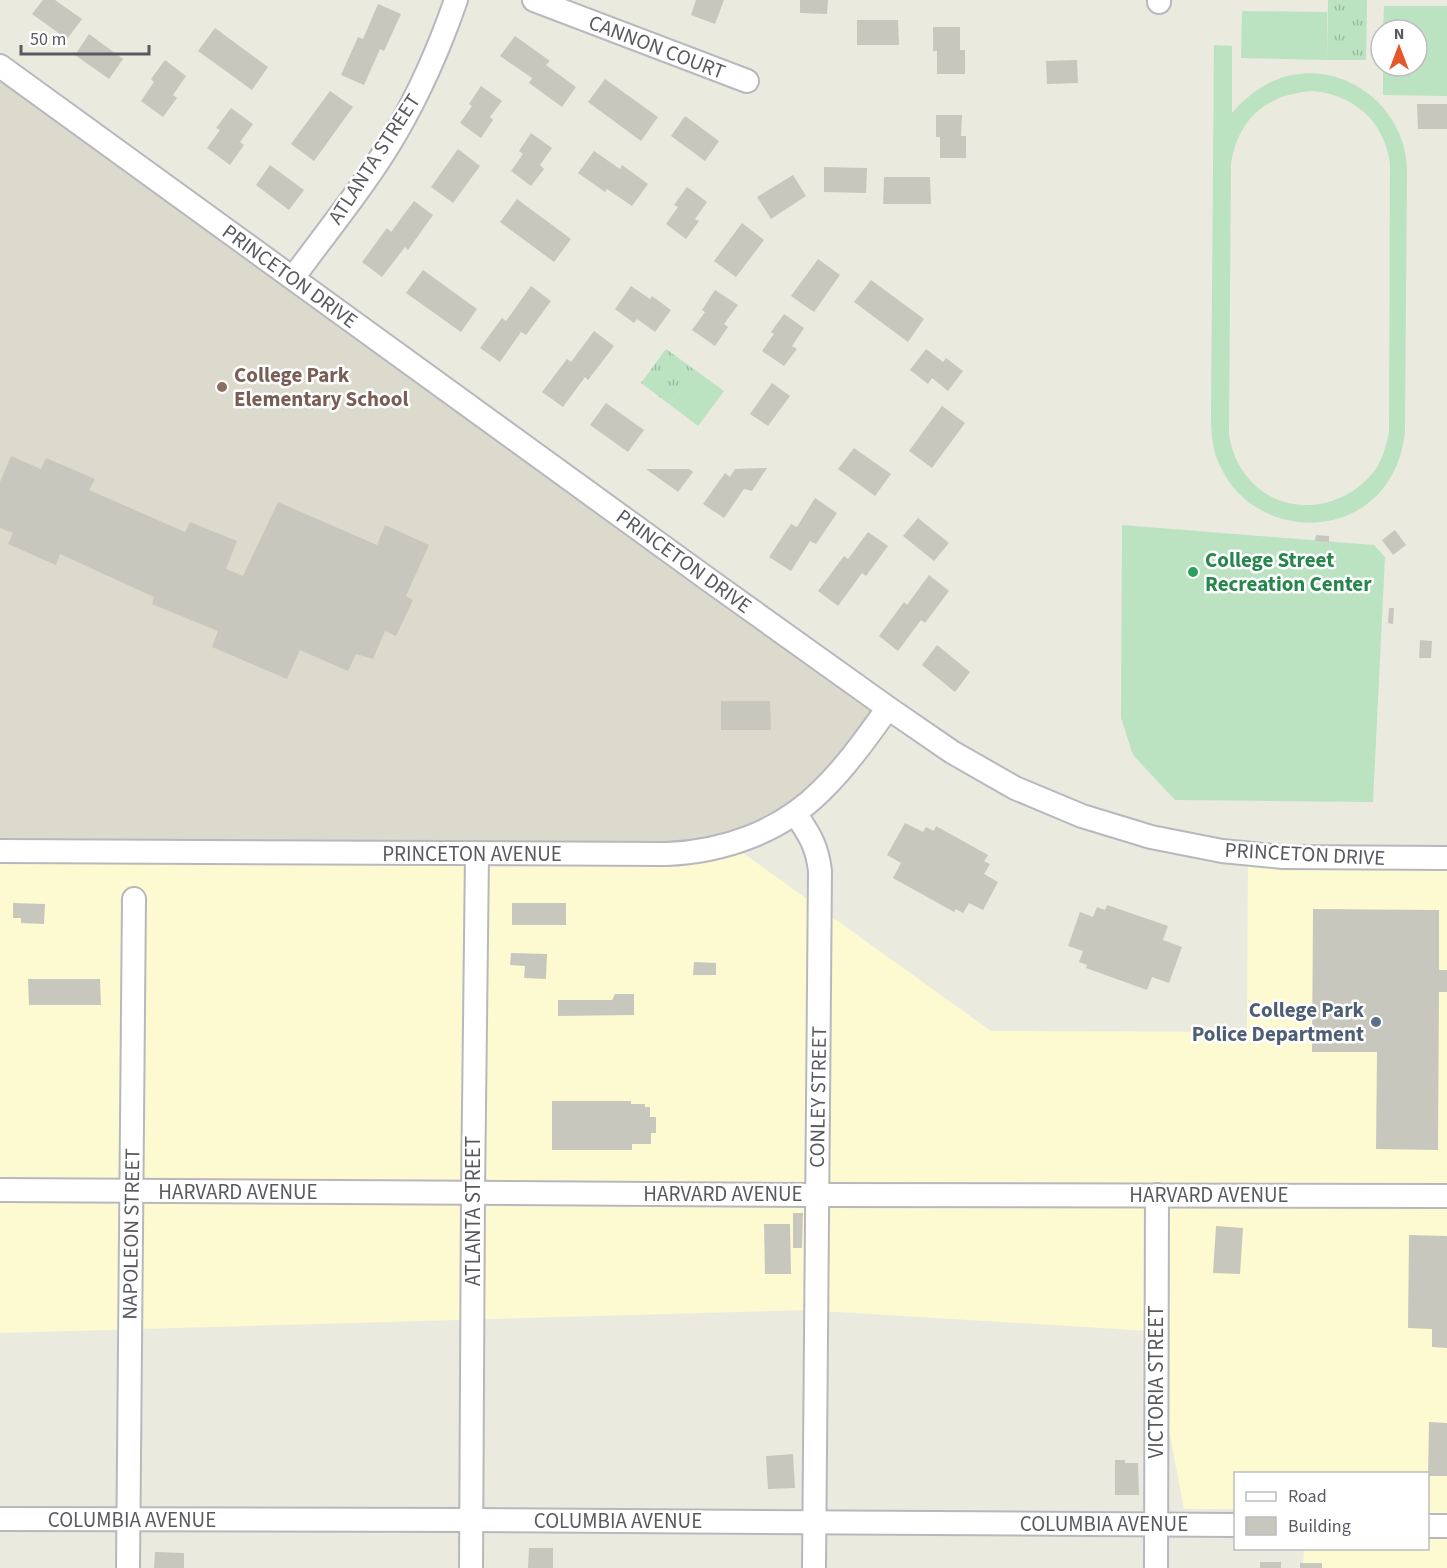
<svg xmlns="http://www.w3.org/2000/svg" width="1447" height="1568" viewBox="0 0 1447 1568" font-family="'Source Sans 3',sans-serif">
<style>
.commercial{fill:#fdfad2}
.education{fill:#dbdacd}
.park{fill:url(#park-tufts)}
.garden{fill:#bbe3c1;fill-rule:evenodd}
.building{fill:#c8c7be}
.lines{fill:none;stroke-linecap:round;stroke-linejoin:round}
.minor-casing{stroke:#b7b8be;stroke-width:26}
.minor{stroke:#fff;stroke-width:22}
.education-dot{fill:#8d6e63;stroke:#fff;stroke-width:2}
.leisure-dot{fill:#2e9e5b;stroke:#fff;stroke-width:2}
.service-dot{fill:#5c6f8a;stroke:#fff;stroke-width:2}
.labels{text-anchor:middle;stroke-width:5;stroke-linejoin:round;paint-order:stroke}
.street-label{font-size:21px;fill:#585a60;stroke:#fff}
.education-label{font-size:21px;font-weight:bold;fill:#785e54;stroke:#fff;text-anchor:start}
.leisure-label{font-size:21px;font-weight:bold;fill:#27864d;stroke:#fff;text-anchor:start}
.service-label{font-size:21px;font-weight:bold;fill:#4e5e75;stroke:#fff;text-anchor:end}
</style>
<defs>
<pattern id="park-tufts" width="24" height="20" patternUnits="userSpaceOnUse" patternTransform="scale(1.5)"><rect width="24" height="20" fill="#bbe3c1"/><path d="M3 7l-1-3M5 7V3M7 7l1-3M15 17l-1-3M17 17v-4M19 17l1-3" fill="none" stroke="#9bbba0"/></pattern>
</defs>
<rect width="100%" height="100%" fill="#ebeadf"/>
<path class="commercial" d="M0,846L736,848L991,1031L1247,1032L1248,862L1447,857V1568H1303L1304,1549L1428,1548V1474H1236L1235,1509H1184L1150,1331L805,1310L0,1333Z"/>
<path class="education" d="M0,63L888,711L814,796L736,848L0,846Z"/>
<g class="park">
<path d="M1328,0H1367L1366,60H1327Z"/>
<path d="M666,349L695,370L669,404L641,383Z"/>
</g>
<g class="garden">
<path d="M1384,6H1447V96L1383,95V66H1417V30H1383Z"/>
<path d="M1242,11L1327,12V60L1241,58Z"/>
<path d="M1214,45L1232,46V113C1248,95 1267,80 1292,75C1350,63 1407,111 1407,170L1405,431C1403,451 1397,470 1385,486C1342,543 1251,531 1221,468C1212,451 1211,433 1211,414ZM1313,91C1354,95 1384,121 1390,163L1389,432C1386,445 1383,459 1375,470C1345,510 1285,519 1250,480C1238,467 1232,452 1229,435L1231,164C1238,118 1267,94 1313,91Z"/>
<path d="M695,370L724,391L698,426L669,404Z"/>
<path d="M1122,525L1374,545L1385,557L1373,802L1175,800L1133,755L1121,718Z"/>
</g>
<g class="building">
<path d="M43,0H55L82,19L67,39L32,14Z"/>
<path d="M696,0H724L715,24L691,15Z"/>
<path d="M800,0H828L827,14L800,13Z"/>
<path d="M378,4L401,14L384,51L380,49L364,85L341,75L358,37L363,39Z"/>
<path d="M857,20H898L899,45H857Z"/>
<path d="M933,27H960V50H965V74H937V51H933Z"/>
<path d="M215,28L268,67L252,90L198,51Z"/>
<path d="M89,34L123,59L109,79L75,55Z"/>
<path d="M515,36L550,61L546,65L576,87L562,107L529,83L532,78L500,56Z"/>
<path d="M165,60L186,76L173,95L177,98L163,117L141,101L154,82L151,79Z"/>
<path d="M1077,60L1078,83L1047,84L1046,61Z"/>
<path d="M605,79L658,117L641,141L588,102Z"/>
<path d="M481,86L502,101L490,117L493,120L481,138L460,123L472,106L469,104Z"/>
<path d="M330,91L353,107L314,161L291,144Z"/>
<path d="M1417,104H1447V129H1418Z"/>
<path d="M231,108L253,124L240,142L244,145L230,165L207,148L220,130L216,128Z"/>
<path d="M936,115H962L961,136H966V158H940V137H936Z"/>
<path d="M685,116L719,141L705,161L671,136Z"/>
<path d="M531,133L552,148L540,165L544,169L531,186L511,171L523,154L519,151Z"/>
<path d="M458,149L480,166L453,203L431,187Z"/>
<path d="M594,151L620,169L622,165L648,184L632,206L607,189L605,192L578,173Z"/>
<path d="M270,165L304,190L289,210L256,185Z"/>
<path d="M824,167L867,168L866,193L824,192Z"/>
<path d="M793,175L806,196L771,219L757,197Z"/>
<path d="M884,177H930L931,204H883Z"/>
<path d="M687,187L707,202L695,219L699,221L686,239L666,224L678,207L674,205Z"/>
<path d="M517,199L571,239L554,262L500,222Z"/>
<path d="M414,201L433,215L408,250L405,247L382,277L362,262L387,228L391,232Z"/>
<path d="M742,223L764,240L736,277L714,261Z"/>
<path d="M818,259L840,275L814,312L791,296Z"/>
<path d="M423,270L477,309L461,332L406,293Z"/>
<path d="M871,280L924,319L908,342L854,302Z"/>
<path d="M531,286L551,301L526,335L521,332L500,362L480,348L502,318L506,321Z"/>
<path d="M631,286L650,299L652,296L671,310L655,332L637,319L634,323L615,309Z"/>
<path d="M715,290L738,305L724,324L728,327L715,346L692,330L705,312L702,310Z"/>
<path d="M784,314L804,328L792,346L797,349L784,366L762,351L774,334L771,332Z"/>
<path d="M594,331L614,346L588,380L585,377L563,407L542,392L567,359L571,362Z"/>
<path d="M926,349L943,362L946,358L963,371L948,391L932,378L928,384L910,370Z"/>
<path d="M772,383L790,396L768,426L750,414Z"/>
<path d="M606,403L644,430L628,452L590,425Z"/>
<path d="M942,406L965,423L932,468L909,451Z"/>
<path d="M854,448L891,474L875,496L838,469Z"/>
<path d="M11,456L41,469L46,458L95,479L89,490L185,532L190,522L237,541L226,569L243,576L278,502L377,545L385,525L429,545L406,596L413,600L396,636L385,631L373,659L356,654L348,671L300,650L287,679L212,647L218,631L152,604L154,597L60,554L56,565L8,544L13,533L0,528V482Z"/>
<path d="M767,468L752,491L744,489L724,518L703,504L725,473L730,477L735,469Z"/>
<path d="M646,469H689L693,472L678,492Z"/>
<path d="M815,498L837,513L816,544L810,541L791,571L769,557L791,524L797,527Z"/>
<path d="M918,518L949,543L934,561L903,536Z"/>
<path d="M1395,530L1406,545L1393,555L1382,540Z"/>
<path d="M868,532L888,546L866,576L862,573L838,606L818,591L844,556L848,559Z"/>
<path d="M1316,535L1329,536V542L1315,541Z"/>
<path d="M929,575L949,591L925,623L921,620L898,651L879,636L904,602L907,605Z"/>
<path d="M1389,608H1394L1393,624L1388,623Z"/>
<path d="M1420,640L1432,641L1431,658H1419Z"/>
<path d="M937,645L970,672L955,692L922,665Z"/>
<path d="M721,701H770L771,730H721Z"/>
<path d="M905,823L923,832L926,827L934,831L936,826L988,855L984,861L990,864L984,874L998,882L983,910L969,903L963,913L956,909L954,912L893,878L901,863L887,855Z"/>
<path d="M13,903L45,904L44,924L21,923V918H13Z"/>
<rect x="512" y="903" width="54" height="22"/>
<path d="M1107,905L1168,926L1163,940L1182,947L1169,983L1152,977L1147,990L1086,968L1087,965L1079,962L1083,951L1068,946L1080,912L1093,917L1097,907L1105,910Z"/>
<path d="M1313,909L1439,910V970H1447V992H1439L1438,1150L1376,1149L1377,1052H1312Z"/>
<path d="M511,953L547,954L546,979L524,978L525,966L510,965Z"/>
<path d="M694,962L716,963V975H693Z"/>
<path d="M28,979H100L101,1005H29Z"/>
<path d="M615,994H634V1015L558,1016V1000H612Z"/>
<path d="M552,1101H631V1104H645V1107H650V1117H656V1133H651V1144H632V1150H552Z"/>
<path d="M793,1213H803L802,1248H793Z"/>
<path d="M764,1224H790L791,1274H765Z"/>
<path d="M1216,1226L1243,1228L1240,1274L1213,1273Z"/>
<path d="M1409,1235L1447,1236V1348L1432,1347V1329L1408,1328Z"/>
<path d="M1429,1422L1447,1423V1476H1428Z"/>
<path d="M793,1454L795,1488L768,1489L766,1456Z"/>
<path d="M1115,1460H1125V1463H1138L1139,1495H1115Z"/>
<path d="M529,1548H553V1568H528Z"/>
<path d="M155,1552L184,1553V1568H154Z"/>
<rect x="1260" y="1562" width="21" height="6"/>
<rect x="1300" y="1563" width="22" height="5"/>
</g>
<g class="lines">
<defs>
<g id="minor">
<path d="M534,0L747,81"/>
<path d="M1159,2V0"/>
<path d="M0,66L709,580L888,708L952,752L1015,788L1082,816L1151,837L1222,851L1283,857L1447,858"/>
<path d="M293,278C327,231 367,183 396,133C421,90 440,46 456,0"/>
<path d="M795,813C809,834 817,845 820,871L814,1568"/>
<path d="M0,851L666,854C723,852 780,832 821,791C846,767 867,737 888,708"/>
<path d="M0,1190L817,1195L1447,1196"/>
<path d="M0,1519L471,1520L1236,1525"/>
<path d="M1428,1526H1447"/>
<path d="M128,1568L134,899"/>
<path d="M471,1568L473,1193L477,854"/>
<path d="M1156,1568L1157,1195"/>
</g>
</defs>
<use href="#minor" class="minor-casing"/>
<use href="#minor" class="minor"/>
</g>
<circle class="education-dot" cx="222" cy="387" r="6"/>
<circle class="leisure-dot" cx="1193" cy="572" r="6"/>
<circle class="service-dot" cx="1376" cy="1022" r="6"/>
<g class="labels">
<g class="street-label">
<text transform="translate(657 47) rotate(21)" y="7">CANNON COURT</text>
<text transform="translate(374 159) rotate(-57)" y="7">ATLANTA STREET</text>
<text transform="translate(290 276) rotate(36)" y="7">PRINCETON DRIVE</text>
<text transform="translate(684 561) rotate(36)" y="7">PRINCETON DRIVE</text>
<text x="472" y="861">PRINCETON AVENUE</text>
<text transform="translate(1305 854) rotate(3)" y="7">PRINCETON DRIVE</text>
<text transform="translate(818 1097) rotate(-89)" y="7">CONLEY STREET</text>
<text x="238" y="1199">HARVARD AVENUE</text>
<text x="723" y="1201">HARVARD AVENUE</text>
<text x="1209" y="1202">HARVARD AVENUE</text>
<text transform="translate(473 1211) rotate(-90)" y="7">ATLANTA STREET</text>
<text transform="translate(131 1234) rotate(-89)" y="7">NAPOLEON STREET</text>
<text transform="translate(1156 1382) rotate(-90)" y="7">VICTORIA STREET</text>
<text x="132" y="1527">COLUMBIA AVENUE</text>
<text x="618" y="1528">COLUMBIA AVENUE</text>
<text x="1104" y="1531">COLUMBIA AVENUE</text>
</g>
<g class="education-label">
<text x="234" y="382">College Park<tspan x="234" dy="24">Elementary School</tspan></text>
</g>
<g class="leisure-label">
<text x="1205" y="567">College Street<tspan x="1205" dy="24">Recreation Center</tspan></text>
</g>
<g class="service-label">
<text x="1364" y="1017">College Park<tspan x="1364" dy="24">Police Department</tspan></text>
</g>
</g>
<rect x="1234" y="1472" width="195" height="78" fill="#ffffff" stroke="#bcbdbf" stroke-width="1.5"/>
<rect x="1246" y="1492" width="30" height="9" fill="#ffffff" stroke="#bcbdbf" stroke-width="1.5"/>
<text x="1288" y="1502" font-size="18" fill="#585a60">Road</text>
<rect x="1246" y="1517" width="30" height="18" fill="#c8c7be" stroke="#bcbdbf" stroke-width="1.5"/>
<text x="1288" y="1532" font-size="18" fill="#585a60">Building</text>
<g transform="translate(1399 48)"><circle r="28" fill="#ffffff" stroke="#bcbdbf" stroke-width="1.5"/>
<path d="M0-4.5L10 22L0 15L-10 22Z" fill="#e5572b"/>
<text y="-9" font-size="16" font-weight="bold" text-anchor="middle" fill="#585a60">N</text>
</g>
<path d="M21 45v9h128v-9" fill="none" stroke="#585a60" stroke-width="3"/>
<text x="30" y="45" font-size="18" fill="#585a60" stroke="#ffffff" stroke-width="4.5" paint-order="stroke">50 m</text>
</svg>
